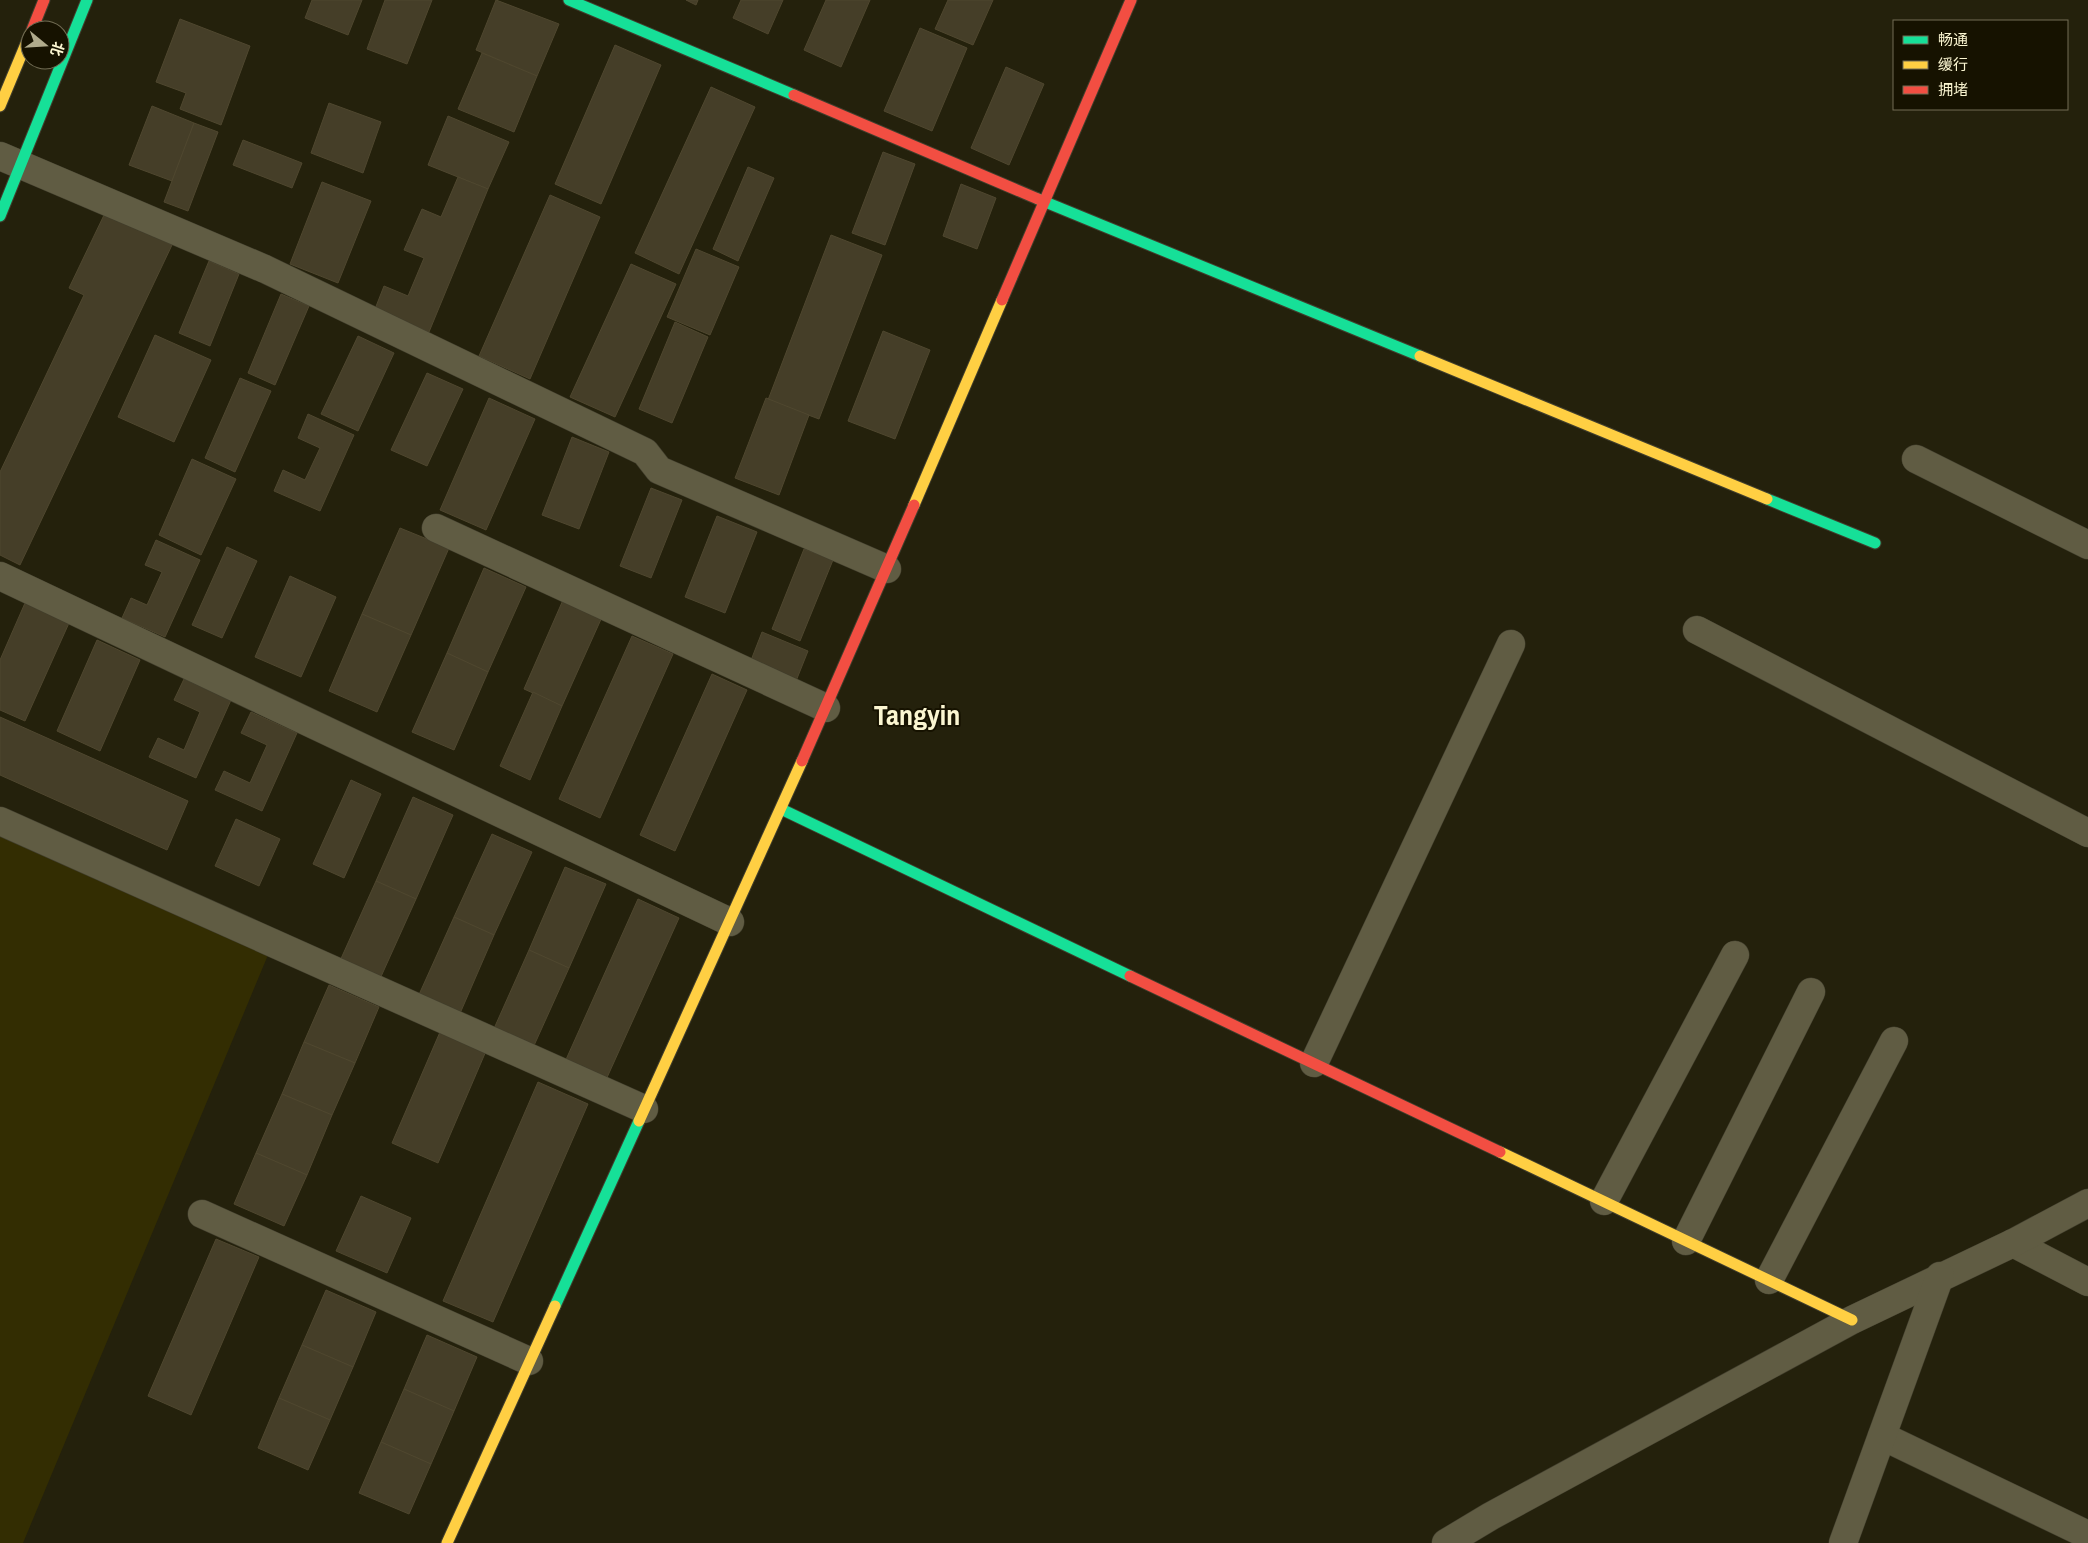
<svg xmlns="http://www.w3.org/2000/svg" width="2088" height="1543" viewBox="0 0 2088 1543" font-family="'Archivo Narrow','Noto Sans SC',sans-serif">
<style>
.built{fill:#332d02}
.building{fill:#453e28;stroke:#4f472f}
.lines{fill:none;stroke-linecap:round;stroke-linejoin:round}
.street-casing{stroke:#413e2d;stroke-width:29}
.fast-casing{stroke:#413e2d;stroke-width:13}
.slow-casing{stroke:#413e2d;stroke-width:13}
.jam-casing{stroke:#413e2d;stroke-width:13}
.street{stroke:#605c43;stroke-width:28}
.fast{stroke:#16e098;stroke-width:11}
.slow{stroke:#ffcf43;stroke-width:11}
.jam{stroke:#f24e42;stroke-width:11}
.labels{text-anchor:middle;stroke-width:4;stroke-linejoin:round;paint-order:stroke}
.town-label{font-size:28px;font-weight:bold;fill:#fbf6d1;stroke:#161200}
</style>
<rect width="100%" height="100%" fill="#24210c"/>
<path class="built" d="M0,836L268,955L23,1543H0Z"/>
<g class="building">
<path d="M312,0H362L348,35L305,18Z"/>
<path d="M385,0H432L407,64L367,49Z"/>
<path d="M496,0L559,24L537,76L476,50Z"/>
<path d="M686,0H698L696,5Z"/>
<path d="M741,0H783L768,34L733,18Z"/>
<path d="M826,0H870L841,67L804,50Z"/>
<path d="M948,0H993L973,45L935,29Z"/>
<path d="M180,19L250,46L221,125L180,109L186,93L156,82Z"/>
<path d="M920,28L967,48L932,131L884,111Z"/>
<path d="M615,45L661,65L601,204L555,184Z"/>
<path d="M482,53L537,76L514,132L458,109Z"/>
<path d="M1006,67L1044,84L1009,165L971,148Z"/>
<path d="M711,87L755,107L679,274L635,253Z"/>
<path d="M329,103L381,122L363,173L311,153Z"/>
<path d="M152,106L194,123L172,181L129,165Z"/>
<path d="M448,116L509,142L488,189L428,165Z"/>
<path d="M194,123L218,132L188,211L164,202Z"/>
<path d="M243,140L302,163L292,188L233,165Z"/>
<path d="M883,152L915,164L885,245L852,233Z"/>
<path d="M748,167L774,178L738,261L713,249Z"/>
<path d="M458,177L488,189L429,332L375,309L384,286L408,296L424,258L404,250L422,209L441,217Z"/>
<path d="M322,182L371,201L338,283L290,264Z"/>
<path d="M961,184L996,198L977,249L943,236Z"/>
<path d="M550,195L600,217L530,379L479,356Z"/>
<path d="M105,213L172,245L20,565L0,555V472L84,295L69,288Z"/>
<path d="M831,235L882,255L819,419L768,400Z"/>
<path d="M696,249L739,267L710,335L667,317Z"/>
<path d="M209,261L239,274L210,346L179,333Z"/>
<path d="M631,264L676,284L615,417L570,397Z"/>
<path d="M281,294L309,306L275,385L248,373Z"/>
<path d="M675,322L708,337L672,423L639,409Z"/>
<path d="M883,331L930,350L895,439L848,421Z"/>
<path d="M155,335L211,360L174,442L118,417Z"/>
<path d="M358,336L394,353L358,431L321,414Z"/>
<path d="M427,373L463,389L427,466L391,450Z"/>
<path d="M240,378L271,391L235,472L205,458Z"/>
<path d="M489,398L535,419L486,530L440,510Z"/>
<path d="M766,398L809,415L779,495L735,478Z"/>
<path d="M308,414L354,435L320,511L274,491L283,470L305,480L320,448L298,438Z"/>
<path d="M572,437L609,452L579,529L542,515Z"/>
<path d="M192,459L236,479L201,555L159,535Z"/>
<path d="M651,488L682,500L651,578L620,566Z"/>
<path d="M717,516L757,532L725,613L685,597Z"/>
<path d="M400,528L449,548L411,635L362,614Z"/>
<path d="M156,540L200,560L165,637L122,618L131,598L147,605L162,572L145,565Z"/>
<path d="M227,547L257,561L222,638L192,625Z"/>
<path d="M804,549L833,560L800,641L772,629Z"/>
<path d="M484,568L526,587L488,672L447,653Z"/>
<path d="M290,576L336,597L301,677L255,657Z"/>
<path d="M563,600L602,617L562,706L524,689Z"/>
<path d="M25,603L69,623L25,721L0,710V660Z"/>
<path d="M362,614L411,635L377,712L329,691Z"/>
<path d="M762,632L808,651L794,686L748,668Z"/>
<path d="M632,636L673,654L600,818L559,799Z"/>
<path d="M97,640L140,660L100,751L57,731Z"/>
<path d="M447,653L488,672L454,750L412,732Z"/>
<path d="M712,674L747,690L675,851L640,835Z"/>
<path d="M184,679L231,700L196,778L149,757L158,738L184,750L200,712L174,700Z"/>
<path d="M533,692L562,706L530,780L500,766Z"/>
<path d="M251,712L297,733L262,811L215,790L224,771L250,783L267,745L241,733Z"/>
<path d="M0,717L188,801L167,850L0,775Z"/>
<path d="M351,780L381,794L344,878L313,864Z"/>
<path d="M413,797L453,815L416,899L376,881Z"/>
<path d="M236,819L280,839L259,886L215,866Z"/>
<path d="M492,834L532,852L494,935L454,917Z"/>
<path d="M565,867L606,884L569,968L529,950Z"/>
<path d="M376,881L416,899L379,981L339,963Z"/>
<path d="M638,899L679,918L605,1082L564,1064Z"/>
<path d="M454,917L494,935L458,1018L417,999Z"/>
<path d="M529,950L569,968L532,1050L492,1033Z"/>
<path d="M329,985L379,1007L355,1063L304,1042Z"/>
<path d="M440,1032L486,1051L438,1163L392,1143Z"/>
<path d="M304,1042L355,1063L332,1115L282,1094Z"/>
<path d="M538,1082L588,1104L493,1322L443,1301Z"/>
<path d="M282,1094L332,1115L307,1175L256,1153Z"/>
<path d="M256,1153L307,1175L284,1226L234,1204Z"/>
<path d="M361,1196L411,1218L387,1273L336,1251Z"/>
<path d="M216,1239L259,1257L191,1415L148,1396Z"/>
<path d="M326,1290L376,1312L353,1367L302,1345Z"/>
<path d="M427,1335L477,1357L454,1411L404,1389Z"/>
<path d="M302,1345L353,1367L330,1420L279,1398Z"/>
<path d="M404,1389L454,1411L431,1464L381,1442Z"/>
<path d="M279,1398L330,1420L308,1470L258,1448Z"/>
<path d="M381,1442L431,1464L409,1514L359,1493Z"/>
</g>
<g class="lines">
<defs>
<g id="street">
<path d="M0,156L265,269L645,452L659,470L887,569"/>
<path d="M1916,459L2088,545"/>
<path d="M436,528L826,708"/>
<path d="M0,576L730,922"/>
<path d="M1697,630L2088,833"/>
<path d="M0,821L644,1109"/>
<path d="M1314,1063L1511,644"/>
<path d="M1604,1201L1735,955"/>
<path d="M202,1214L529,1361"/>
<path d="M1686,1241L1811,992"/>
<path d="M2013,1243L2088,1282"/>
<path d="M1769,1280L1894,1041"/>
<path d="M1882,1436L2088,1535"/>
<path d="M1446,1543L1491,1516L1852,1320L2013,1243L2088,1203"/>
<path d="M1843,1543L1940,1276"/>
</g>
<g id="fast">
<path d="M569,0L794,95"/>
<path d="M1038,199L1420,356"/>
<path d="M0,216L87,0"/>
<path d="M1767,499L1875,543"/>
<path d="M781,809L1130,976"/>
<path d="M555,1306L639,1121"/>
</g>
<g id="slow">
<path d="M0,106L30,34"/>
<path d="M1420,356L1767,499"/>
<path d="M914,505L1002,300"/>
<path d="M639,1121L802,761"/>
<path d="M1500,1152L1852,1320"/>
<path d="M447,1543L555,1306"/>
</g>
<g id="jam">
<path d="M32,30L44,0"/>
<path d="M794,95L1038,199"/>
<path d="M1002,300L1131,0"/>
<path d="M802,761L914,505"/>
<path d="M1130,976L1500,1152"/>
</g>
</defs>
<use href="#street" class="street-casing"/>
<use href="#fast" class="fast-casing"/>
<use href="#slow" class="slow-casing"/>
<use href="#jam" class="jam-casing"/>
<use href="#street" class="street"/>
<use href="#fast" class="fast"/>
<use href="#slow" class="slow"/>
<use href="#jam" class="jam"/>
</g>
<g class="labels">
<g class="town-label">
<text x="917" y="725">Tangyin</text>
</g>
</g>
<rect x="1893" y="20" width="175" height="90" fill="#161200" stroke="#726d54"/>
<rect x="1903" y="36" width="25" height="8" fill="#16e098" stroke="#726d54"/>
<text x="1938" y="45" font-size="15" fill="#fbf6d1">畅通</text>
<rect x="1903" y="61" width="25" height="8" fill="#ffcf43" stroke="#726d54"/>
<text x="1938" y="70" font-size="15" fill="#fbf6d1">缓行</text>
<rect x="1903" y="86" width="25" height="8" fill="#f24e42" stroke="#726d54"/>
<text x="1938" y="95" font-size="15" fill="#fbf6d1">拥堵</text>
<g transform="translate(45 45) rotate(108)"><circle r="24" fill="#161200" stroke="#726d54"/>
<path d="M0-4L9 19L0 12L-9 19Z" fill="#b0ab8c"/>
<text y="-8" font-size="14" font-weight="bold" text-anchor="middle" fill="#fbf6d1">北</text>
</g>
</svg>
